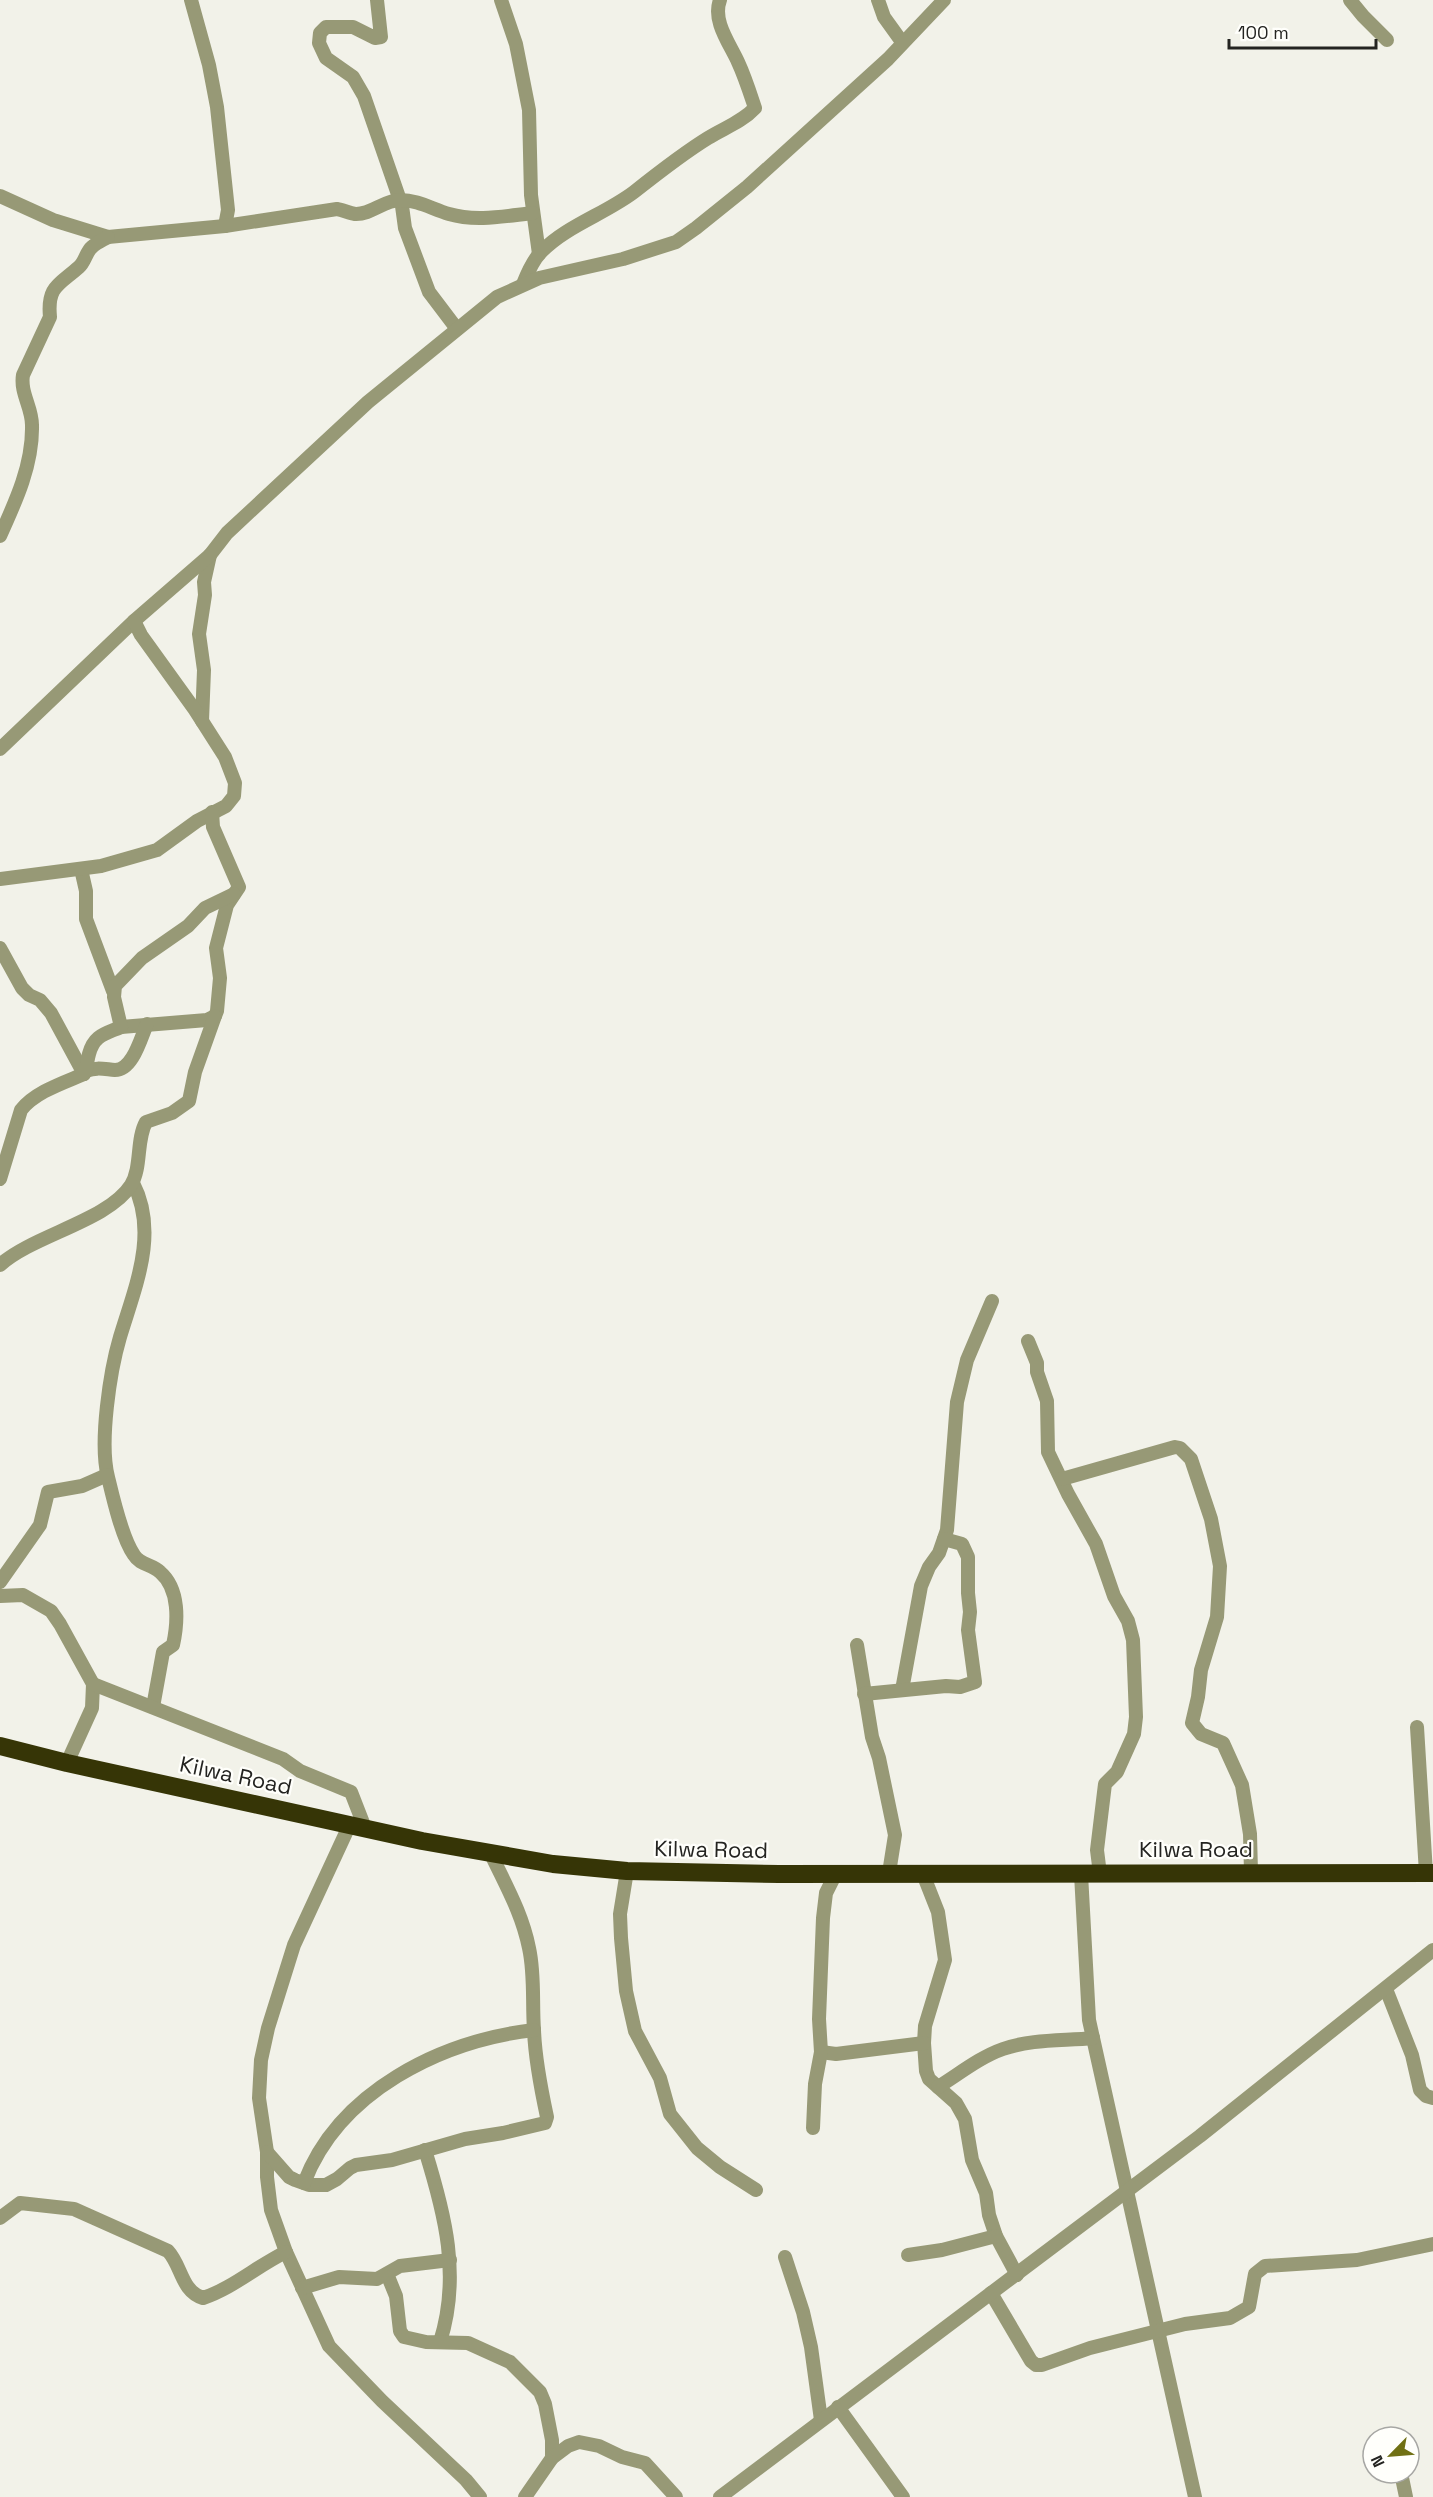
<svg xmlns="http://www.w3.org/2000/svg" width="1433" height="2497" viewBox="0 0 1433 2497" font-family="'Space Grotesk',sans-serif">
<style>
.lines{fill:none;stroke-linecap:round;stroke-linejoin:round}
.minor{stroke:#979976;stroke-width:14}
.highway{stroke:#363506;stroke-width:18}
.labels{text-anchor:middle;stroke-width:4.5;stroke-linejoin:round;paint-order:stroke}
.street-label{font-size:22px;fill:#242421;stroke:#fffffb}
</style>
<rect width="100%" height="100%" fill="#f2f2e9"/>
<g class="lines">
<g class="minor">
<path d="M191,0L209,65L217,107L228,210L225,226"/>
<path d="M377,0L381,37L375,38L353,27H326L320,33L319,43L326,58L353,77L364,96L402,206L405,228L429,292L457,329"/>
<path d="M501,0L516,44L529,110L531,195L539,254"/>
<path d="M878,0L884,17L902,42"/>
<path d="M1350,0L1363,16L1387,40"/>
<path d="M0,196L53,220L108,237L225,226L337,209C343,210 349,213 355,214C371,215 384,200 400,200C418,200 432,209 449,214C476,222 505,216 533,213"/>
<path d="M523,284C527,274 533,260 541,252C566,226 605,214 634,192C658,173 682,154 708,138C724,128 742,122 755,108C750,93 745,77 738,62C730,44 712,21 720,0"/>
<path d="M0,536C16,501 33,464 32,425C32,407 20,393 23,375L50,317C47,286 59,285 79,267C85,262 86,252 92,247C96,243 103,240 108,237"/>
<path d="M202,721L204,670L199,634L205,595L204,582L210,555"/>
<path d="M0,749L134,621L210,555L227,533L368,402L497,297L539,278L623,259L676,242L696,228L747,187L888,59L944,0"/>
<path d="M81,869L86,891V919L113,991"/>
<path d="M0,879L101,866L157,850L197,821L226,806L234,796L235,783L225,757L195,710L141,635L134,621"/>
<path d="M0,948L22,988L29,995L40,1000L51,1013L84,1074"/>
<path d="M121,1027L207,1020L215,1016L217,1011L220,978L216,948L227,905L239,887L213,827L212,812"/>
<path d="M86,1071C97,1067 103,1069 115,1070C133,1070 141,1037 147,1024"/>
<path d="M0,1179L21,1110C35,1092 63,1083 84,1074C87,1068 87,1061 89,1054C94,1035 105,1034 121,1027L114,997L115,986L142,958L188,926L205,908L234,894"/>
<path d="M133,1183C159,1233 135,1287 120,1337C110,1371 99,1443 108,1477C113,1498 122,1538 134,1555C140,1565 152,1564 160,1572C180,1589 178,1622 173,1645L163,1652L153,1707"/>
<path d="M0,1265C33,1235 108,1221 131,1185C142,1167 136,1140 146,1122L172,1113L189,1101L195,1072L215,1016"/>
<path d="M1028,1341L1037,1363V1372L1047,1401L1048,1452L1068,1494L1096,1544L1114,1596L1128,1621L1133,1640L1136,1717L1134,1734L1117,1772L1105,1784L1097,1850L1100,1874"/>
<path d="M1062,1479L1175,1447L1180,1448L1191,1459L1211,1519L1220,1566L1217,1617L1201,1670L1198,1697L1192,1723L1201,1734L1223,1743L1242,1785L1250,1834L1251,1872"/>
<path d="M0,1582L40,1525L48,1492L82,1486L107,1475"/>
<path d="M0,1596L23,1595L51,1611L60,1624L93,1684L92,1708L67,1763"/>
<path d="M857,1645L872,1737L879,1758L895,1835L889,1873"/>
<path d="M93,1684L283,1759L300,1771L351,1792L365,1828"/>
<path d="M902,1690L921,1586L929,1567L939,1553L947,1530L957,1402L967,1360L992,1301"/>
<path d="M864,1694L946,1686L960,1687L975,1682L968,1630L970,1612L968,1593V1557L962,1544L944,1539"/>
<path d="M1417,1727L1426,1873"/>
<path d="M350,1824L294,1945L268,2028L261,2060L259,2098L267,2152V2177L271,2210L286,2252L329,2346L382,2401L466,2480L480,2497"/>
<path d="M627,1871L620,1914L621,1938L626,1991L635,2031L660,2078L670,2114L697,2148L720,2167L756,2190"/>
<path d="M923,1874L938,1912L945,1960L925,2026L924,2043L926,2071L929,2079L956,2103L965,2119L972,2160L986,2193L989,2215L996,2236L1017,2275"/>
<path d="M1081,1874L1089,2020L1195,2497"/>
<path d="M1386,1989L1412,2055L1420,2090L1426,2096L1433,2098"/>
<path d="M821,2052L836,2054L924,2043"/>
<path d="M938,2087C959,2074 980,2057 1003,2049C1031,2039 1064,2041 1093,2038"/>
<path d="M813,2128L815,2084L821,2052L819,2019L823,1918L826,1893L836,1873"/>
<path d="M425,2150C445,2214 461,2276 440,2342"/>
<path d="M267,2152L289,2177L295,2180L309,2185H326L337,2179L350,2168L356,2165L392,2160L465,2139L503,2133L545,2123L547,2117C541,2089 535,2059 534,2030C532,2003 535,1975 529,1948C522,1913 506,1886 491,1854"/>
<path d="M304,2183C339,2091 441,2041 534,2030"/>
<path d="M0,2218L20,2203L74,2209L168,2251C182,2266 181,2291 203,2298C233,2288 257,2266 286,2252"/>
<path d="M908,2255L942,2250L996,2236"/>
<path d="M785,2257L803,2312L811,2347L821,2420"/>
<path d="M387,2274L396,2296L400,2331L404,2337L426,2342L468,2343L510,2362L540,2392L545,2404L552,2440V2458"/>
<path d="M302,2288L339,2277L377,2279L400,2266L450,2260"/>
<path d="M991,2293L1031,2361L1036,2365H1042L1090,2348L1185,2324L1230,2318L1249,2307L1255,2274L1265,2266L1357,2260L1433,2244"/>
<path d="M838,2407L903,2497"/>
<path d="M1401,2473L1406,2497"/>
<path d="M525,2497L552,2458L568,2446L579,2442L599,2446L622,2457L645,2463L676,2497"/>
<path d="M720,2497L1200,2136L1433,1950"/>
</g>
<path class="highway" d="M0,1746L67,1763L422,1841L553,1864L627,1871L779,1874L1433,1873"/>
</g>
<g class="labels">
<g class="street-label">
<text transform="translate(236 1775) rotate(12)" y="8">Kilwa Road</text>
<text transform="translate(711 1849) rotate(1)" y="8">Kilwa Road</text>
<text x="1196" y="1857">Kilwa Road</text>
</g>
</g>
<g transform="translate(1391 2455) rotate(245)"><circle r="28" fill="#fffffb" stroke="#a7a7a4" stroke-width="1.5"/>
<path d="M0-4.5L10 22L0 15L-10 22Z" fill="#707013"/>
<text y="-9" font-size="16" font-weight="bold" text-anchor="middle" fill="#242421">N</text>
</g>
<path d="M1229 39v9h147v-9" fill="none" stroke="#242421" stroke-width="3"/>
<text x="1238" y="39" font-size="18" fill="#242421" stroke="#fffffb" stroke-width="4.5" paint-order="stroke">100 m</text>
</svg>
